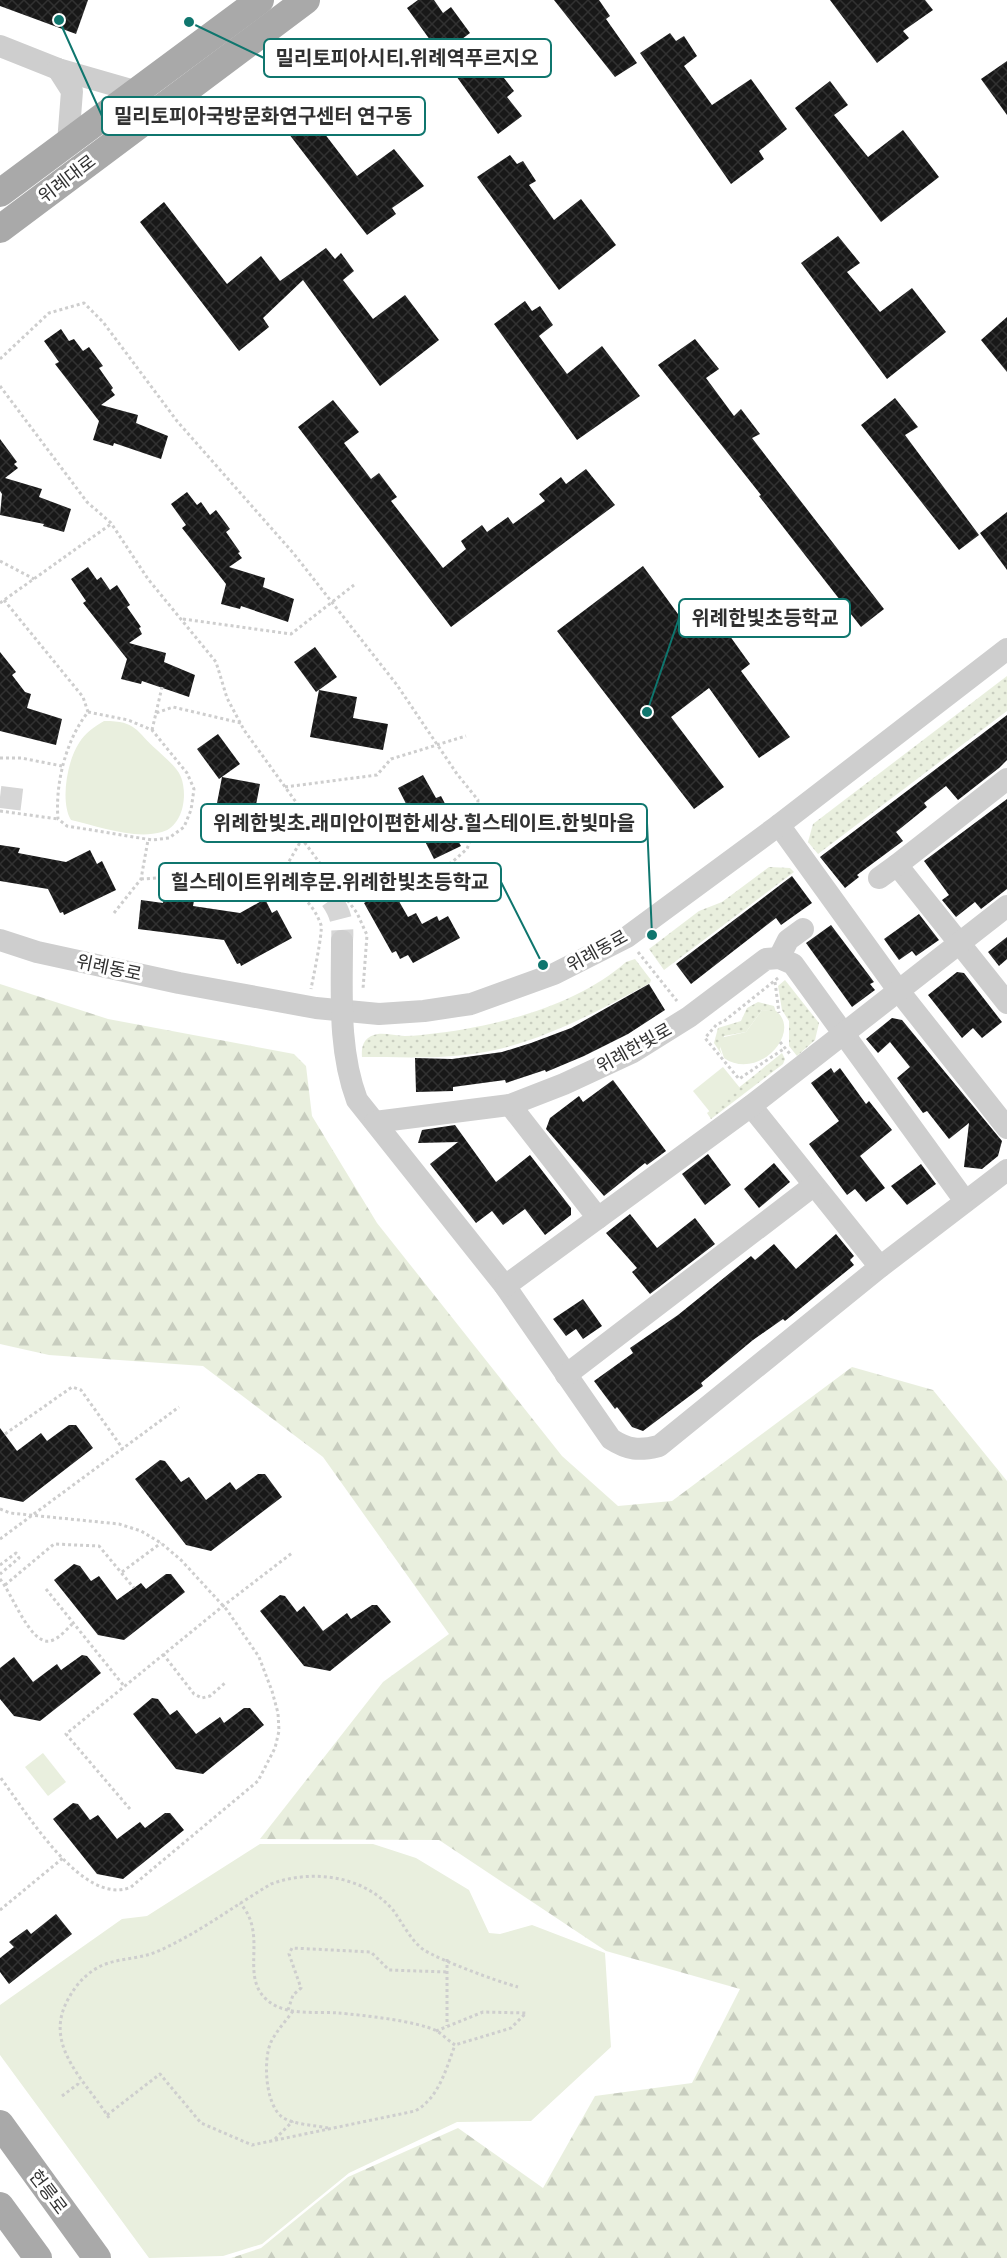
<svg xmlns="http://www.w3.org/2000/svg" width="1007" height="2258" viewBox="0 0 1007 2258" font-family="Rubik,'Noto Sans KR',sans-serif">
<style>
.grass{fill:url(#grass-dots)}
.forest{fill:url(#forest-firs)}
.green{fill:#e9efde}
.building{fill:url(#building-cross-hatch)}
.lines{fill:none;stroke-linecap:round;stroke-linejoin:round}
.minor-tunnel{stroke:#d6d6d6;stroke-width:22;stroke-dasharray:22 11;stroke-linecap:butt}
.path{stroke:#cecece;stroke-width:3;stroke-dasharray:3 3;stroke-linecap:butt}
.minor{stroke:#cecece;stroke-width:22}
.major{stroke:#a9a9a9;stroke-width:28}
.labels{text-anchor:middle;stroke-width:6;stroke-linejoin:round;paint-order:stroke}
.street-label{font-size:18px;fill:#313131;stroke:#fff}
.leader{fill:none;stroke:#0f766e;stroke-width:2}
.callout-dot{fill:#0f766e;stroke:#fff;stroke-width:2}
.callout{fill:#fff;stroke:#0f766e;stroke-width:2}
.callout-label{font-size:20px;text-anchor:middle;font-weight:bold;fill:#313131}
</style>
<defs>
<pattern id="grass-dots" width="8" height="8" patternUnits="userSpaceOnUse" patternTransform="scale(1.5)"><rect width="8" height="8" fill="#e9efde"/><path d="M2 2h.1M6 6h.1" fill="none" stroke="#c8cdbf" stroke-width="1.8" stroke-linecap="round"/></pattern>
<pattern id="forest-firs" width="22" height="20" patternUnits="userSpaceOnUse" patternTransform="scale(1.5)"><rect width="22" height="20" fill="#e9efde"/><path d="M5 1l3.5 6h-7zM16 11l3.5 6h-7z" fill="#c8cdbf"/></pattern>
<pattern id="building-cross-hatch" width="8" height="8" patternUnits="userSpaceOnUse" patternTransform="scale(1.5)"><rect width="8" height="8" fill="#181818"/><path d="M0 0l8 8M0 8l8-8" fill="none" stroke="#313131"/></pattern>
</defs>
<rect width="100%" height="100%" fill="#fff"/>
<g class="grass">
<path d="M1007,676V711L818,854L808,842L813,824Z"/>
<path d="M769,867L790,868L794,872L664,970L649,949L699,911L722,902Z"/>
<path d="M635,959L651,980L650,983C600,1010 551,1037 495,1050C452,1060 405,1057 362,1057C361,1046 364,1036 378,1034C386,1033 396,1036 405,1036C416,1036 427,1034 438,1033C499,1026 579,1004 626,962Z"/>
<path d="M785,980L819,1023L815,1040L797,1056L789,1046V1021L782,1010L778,986Z"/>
<path d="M758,1002L774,1006L776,1012L762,1010L746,1032L724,1036L720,1049L722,1055L714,1043L718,1028L741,1021L747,1008Z"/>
<path d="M782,1053L785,1059L783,1064L711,1119L707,1113Z"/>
</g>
<path class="forest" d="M0,984L108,1019L294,1054L306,1066L312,1116L377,1223L562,1456L618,1506L672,1501L852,1367L933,1390L1007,1481V2258H231L261,2248L348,2177L458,2128L543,2188L595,2096L692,2083L740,1989L606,1951L439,1840L260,1839L383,1682L449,1634L323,1457L203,1366L49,1355L0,1344Z"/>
<g class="green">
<path d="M104,721C138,721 135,731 157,750C165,758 177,767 181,777C188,796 183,826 162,832C134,840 98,826 71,820C60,802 67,761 79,743C85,733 94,727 104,721Z"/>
<path d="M762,1010L776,1011C803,1032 758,1082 724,1058L719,1043L720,1038L746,1032Z"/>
<path d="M723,1067L740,1088L710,1112L693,1091Z"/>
<path d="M43,1753L66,1782L48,1796L25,1767Z"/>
<path d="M260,1844H373L416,1858L469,1890L489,1933L500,1934L532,1925L605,1953L611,2047L531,2121L457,2122L349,2173L262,2244L223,2256L149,2258L0,2055V2005L122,1919L147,1916Z"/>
</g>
<g class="building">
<path d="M0,0H88L76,34L0,6Z"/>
<path d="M418,0H434L443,13L451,7L470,33L462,39L488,74L497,69L514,91L507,97L522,116L498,134L407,8Z"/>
<path d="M554,0H599L610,16L606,19L637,63L615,77Z"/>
<path d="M830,0H925L933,10L903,31L909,38L877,63Z"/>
<path d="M670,33L676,41L684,36L697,56L684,66L712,105L751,79L787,129L759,151L764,159L731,184L640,53Z"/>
<path d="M1007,61V115L981,79Z"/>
<path d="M830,81L848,105L834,115L868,157L903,130L939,177L881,222L795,108Z"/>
<path d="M298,99L357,176L394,149L424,186L392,208L396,214L367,235L275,116Z"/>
<path d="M510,155L517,164L523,161L536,181L529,185L554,220L581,199L616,245L559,290L477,177Z"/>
<path d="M164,202L227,284L261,256L280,281L326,248L335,259L341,253L354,271L343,280L373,319L405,295L439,340L380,386L303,280L263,318L269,327L239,351L140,222Z"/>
<path d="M838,236L860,263L847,272L880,312L912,288L946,332L887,379L801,263Z"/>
<path d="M525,301L532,311L540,306L553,325L539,336L567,374L602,346L640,396L577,440L494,324Z"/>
<path d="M1007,317V372L981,340Z"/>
<path d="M61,329L69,341L74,339L83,351L89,347L103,366L99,368L113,388L111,390L115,395L101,405L138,415L136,423L168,436L161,459L114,443L113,446L93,440L99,421L55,364L59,362L44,341Z"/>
<path d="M695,339L719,369L706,378L734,416L741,409L760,434L752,438L884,609L861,627L759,496L761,495L658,365Z"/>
<path d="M895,398L918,427L905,435L979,535L959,550L861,425Z"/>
<path d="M333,400L359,432L344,443L371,479L379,473L397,497L391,501L443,568L466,549L461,541L482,525L487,532L508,517L513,524L545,501L539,494L561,477L566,484L586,469L615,505L451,627L298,427Z"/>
<path d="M0,439L17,462L14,464L18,468L5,478L42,489L39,497L71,509L64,532L43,526L44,524L0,515L2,494L0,491Z"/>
<path d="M187,492L197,505L201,502L210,515L216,510L230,529L226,532L240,552L238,553L242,558L229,567L265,578L263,587L294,599L288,622L241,606L240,609L221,604L226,584L182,528L186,525L171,504Z"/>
<path d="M1007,512V570L980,533Z"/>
<path d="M643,566L686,625L709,607L750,664L741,671L790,737L759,758L709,688L671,717L724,787L694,809L557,631Z"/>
<path d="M88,567L97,580L101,577L110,590L117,585L130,605L127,607L141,627L139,628L142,634L129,643L166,653L164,662L195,675L189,697L142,681L141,684L121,679L127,659L83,603L86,601L71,579Z"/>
<path d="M315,647L337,677L316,692L294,662Z"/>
<path d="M0,652L16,672L12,675L25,692L31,694L27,708L62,719L56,745L0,731Z"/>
<path d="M319,690L357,697L353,718L388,724L383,750L310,737Z"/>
<path d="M1007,715V760L999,768L958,800L946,786L924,803L927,807L896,832L903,841L857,875L859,877L845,888L820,857Z"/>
<path d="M218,734L240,764L219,779L197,749Z"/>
<path d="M423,775L436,798L441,796L453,819L448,822L461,846L434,859L398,788Z"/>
<path d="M222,777L260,784L256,805L291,812L286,838L213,824Z"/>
<path d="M1007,799V889L981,909L975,902L956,917L942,900L949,895L924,861Z"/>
<path d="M0,845L20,848L18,853L66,862L90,850L97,864L102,861L116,890L64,915L63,912L60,913L48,889L0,881Z"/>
<path d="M792,876L812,903L781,925L776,918L691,984L676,964Z"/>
<path d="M389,889L393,897L396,896L408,917L416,913L422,924L437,916L439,921L448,916L460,938L413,963L408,955L400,959L396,951L392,953L364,903Z"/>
<path d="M164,897L194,901L193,906L240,913L265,899L272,913L277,910L292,938L241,966L240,963L237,964L224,940L138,929L141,900L163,903Z"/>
<path d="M919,914L939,940L916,956L912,951L899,960L884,939Z"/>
<path d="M831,925L874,982L870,984L875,990L852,1007L806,943Z"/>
<path d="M1007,937V959L999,966L988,952Z"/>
<path d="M957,972L964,973L1002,1022L982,1038L973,1028L962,1038L928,995Z"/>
<path d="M649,984L665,1010L628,1034L584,1056L546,1072L545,1070L506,1083L505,1080L453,1087V1091L416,1092L415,1058L452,1059L502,1052L531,1043L571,1028Z"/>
<path d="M892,1018L902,1020L1002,1141L998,1156L982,1169L964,1167L969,1123L949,1139L927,1111L923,1113L897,1078L910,1067L890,1042L878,1053L866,1039Z"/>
<path d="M831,1068L834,1073L840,1068L866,1104L869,1101L892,1130L860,1156L885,1188L866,1202L855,1189L847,1195L809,1144L839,1121L811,1083Z"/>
<path d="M613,1080L666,1151L647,1165L645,1163L604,1196L546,1129L550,1118L579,1096L583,1102Z"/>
<path d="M455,1125L496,1182L530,1155L571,1208V1215L545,1235L525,1209L503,1225L492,1211L476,1223L430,1164L458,1142L418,1143L422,1130Z"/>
<path d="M708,1154L731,1185L705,1205L682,1174Z"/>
<path d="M774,1163L790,1182L759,1208L744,1189Z"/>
<path d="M921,1164L936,1184L907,1205L891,1186Z"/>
<path d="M630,1214L657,1248L695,1218L715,1244L650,1294L632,1272L637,1268L606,1233Z"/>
<path d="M836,1234L854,1256L850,1260L854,1265L785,1321L783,1319L753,1340L701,1383L703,1386L643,1431L632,1427L617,1407L615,1409L594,1381L633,1353L630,1348L678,1315L751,1256L755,1260L774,1244L796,1269Z"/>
<path d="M583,1299L602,1326L583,1339L576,1329L566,1336L553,1319Z"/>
<path d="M69,1425H76L93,1448L23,1502L0,1497V1428L17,1451L41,1433L47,1441Z"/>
<path d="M160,1460L165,1461L181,1482L189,1477L206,1500L230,1482L236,1490L258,1474H265L282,1497L211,1551L186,1545L135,1479Z"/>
<path d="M74,1564L80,1566L91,1581L99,1576L117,1600L141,1583L146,1589L166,1574H171L185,1592L124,1640L98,1635L54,1580Z"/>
<path d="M280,1595L285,1596L297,1612L304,1606L323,1631L347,1613L351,1619L372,1605H377L391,1622L330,1671L304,1666L260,1611Z"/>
<path d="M82,1655L87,1656L101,1673L40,1721L14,1716L0,1699V1668L14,1657L33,1682L57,1664L61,1670Z"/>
<path d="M152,1698L158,1699L170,1715L177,1710L196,1734L220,1717L224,1723L244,1708H250L264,1725L203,1774L176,1769L133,1714Z"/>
<path d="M73,1803L78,1804L90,1820L98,1815L117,1839L140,1822L145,1828L165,1813H170L184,1830L123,1879L97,1874L53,1819Z"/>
<path d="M56,1914L72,1934L9,1984L0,1972V1958L14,1947L9,1942L27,1929L31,1934Z"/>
</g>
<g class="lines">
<g class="minor-tunnel">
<path d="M0,797L25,800"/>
<path d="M310,874C329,898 345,908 342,941"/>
</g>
<g class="path">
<path d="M0,359L49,313L84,303L103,322L177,421L294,554L397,685L457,774L478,800L476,826L467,849L451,863L371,876L341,891"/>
<path d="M0,386L87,502L111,523L148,579L216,662L227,698L244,730L306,816L302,839"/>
<path d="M0,561L34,579"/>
<path d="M4,600L83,697L88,712"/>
<path d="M0,603L111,524"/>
<path d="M183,619L291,634L354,585"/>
<path d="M88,712L128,720L152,730L187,773L194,789L191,810L184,827L169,838L152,840L67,826L58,819C55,783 66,740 88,712Z"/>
<path d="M156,713L162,687"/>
<path d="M152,730L156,713L173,707L241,723"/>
<path d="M0,758H21L62,766"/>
<path d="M285,787L377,775L391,759L466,736"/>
<path d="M0,811L58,819"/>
<path d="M141,879C196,876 298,858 321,925C323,932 313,978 311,989"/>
<path d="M277,882L302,839L357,913L367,935L363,989"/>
<path d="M114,913L141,879L148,840"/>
<path d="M638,952L677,1001"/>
<path d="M778,978L723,1022L717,1024L705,1038L739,1079L785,1048"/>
<path d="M775,982L779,1013"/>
<path d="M780,1042L790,1054"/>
<path d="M5,1434L72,1387L81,1390L123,1449"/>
<path d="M0,1509L10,1513L119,1524L141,1531L161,1543L181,1560L227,1610L259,1657L272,1691L278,1713L279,1731L275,1748L258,1781L131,1887C83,1908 25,1810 0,1777"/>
<path d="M0,1539L179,1407"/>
<path d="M0,1565L16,1553L19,1558L0,1574"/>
<path d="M122,1572L161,1543"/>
<path d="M0,1579C12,1593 30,1645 50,1641C59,1639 67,1629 73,1623"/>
<path d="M5,1585L54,1544L99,1546L134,1588"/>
<path d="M46,1589L124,1686"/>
<path d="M163,1654L194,1694L202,1698L210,1696L225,1683"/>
<path d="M130,1809L66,1734L223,1606L292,1553"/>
<path d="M0,1910L63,1858"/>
<path d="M447,1959V2026"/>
<path d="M288,2010L293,1995L301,1988L289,1954L292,1948L371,1952L389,1970L447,1972"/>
<path d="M293,2011C286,2021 277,2030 271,2042C263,2059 265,2104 282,2117C294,2125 314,2125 328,2128"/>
<path d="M436,2031L483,2012L526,2013L511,2028L455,2045"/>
<path d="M62,2096L78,2084L79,2080"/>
<path d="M107,2115L160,2074L201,2123L252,2145L415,2111C439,2098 446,2069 455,2045C449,2041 443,2035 437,2031C417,2021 362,2015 338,2013C314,2011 282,2017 264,1997C241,1972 268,1934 240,1903"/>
<path d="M109,2118C86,2081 40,2044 70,1996C77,1983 89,1971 103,1965C120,1958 139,1959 156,1952C196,1935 234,1906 271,1884C312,1869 363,1875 393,1910C402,1922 411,1941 424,1950C442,1961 496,1981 518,1987"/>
<path d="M275,2139L293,2121"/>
</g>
<g class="minor">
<path d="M0,46L58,69L138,92"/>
<path d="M58,69L72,91L68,143"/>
<path d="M1007,779L897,865L1007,1003"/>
<path d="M779,825L898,990L1007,1128"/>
<path d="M879,878L897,865"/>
<path d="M0,940L37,952L179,983L316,1008L379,1014L424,1011L471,1004L554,974L627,937L779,825L1007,649"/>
<path d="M342,941C342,994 338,1050 357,1100L505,1286L611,1439C628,1450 639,1451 659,1446L880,1267L1007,1170"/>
<path d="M779,958L788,940L803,929"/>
<path d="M510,1105L598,1218"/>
<path d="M751,1106L880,1267"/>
<path d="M375,1122L510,1105L564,1084L633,1052L689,1017L766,959L779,958L793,964L965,1201"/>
<path d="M505,1286L751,1106L1007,906"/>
<path d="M566,1375L813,1186"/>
</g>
<g class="major">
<path d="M0,193L260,0"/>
<path d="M0,229L306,0"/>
<path d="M0,2124L97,2258"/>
<path d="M0,2206L38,2258"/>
</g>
</g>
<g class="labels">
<g class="street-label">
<text transform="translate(67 179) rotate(-37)" y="6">위례대로</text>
<text transform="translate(597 951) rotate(-29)" y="6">위례동로</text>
<text transform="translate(109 968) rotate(12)" y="6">위례동로</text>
<text transform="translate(634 1048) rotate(-29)" y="6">위례한빛로</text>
<text transform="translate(48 2192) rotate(53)" y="6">헌릉로</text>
</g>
</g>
<path class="leader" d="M189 22L264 58M59 20L102 116M647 712L679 618M652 935L647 823M543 965L501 882"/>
<g class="callout-dot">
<circle cx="189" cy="22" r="6"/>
<circle cx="59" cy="20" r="6"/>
<circle cx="647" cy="712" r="6"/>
<circle cx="652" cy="935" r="6"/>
<circle cx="543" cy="965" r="6"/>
</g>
<g class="callout">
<rect x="264" y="39" width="287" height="38" rx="6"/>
<rect x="102" y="97" width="323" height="38" rx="6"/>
<rect x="679" y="599" width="171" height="38" rx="6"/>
<rect x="201" y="804" width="446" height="38" rx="6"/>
<rect x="159" y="863" width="342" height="38" rx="6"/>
</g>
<g class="callout-label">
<text x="407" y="65">밀리토피아시티.위례역푸르지오</text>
<text x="263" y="123">밀리토피아국방문화연구센터 연구동</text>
<text x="765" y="625">위례한빛초등학교</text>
<text x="424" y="830">위례한빛초.래미안이편한세상.힐스테이트.한빛마을</text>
<text x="330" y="889">힐스테이트위례후문.위례한빛초등학교</text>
</g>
</svg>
